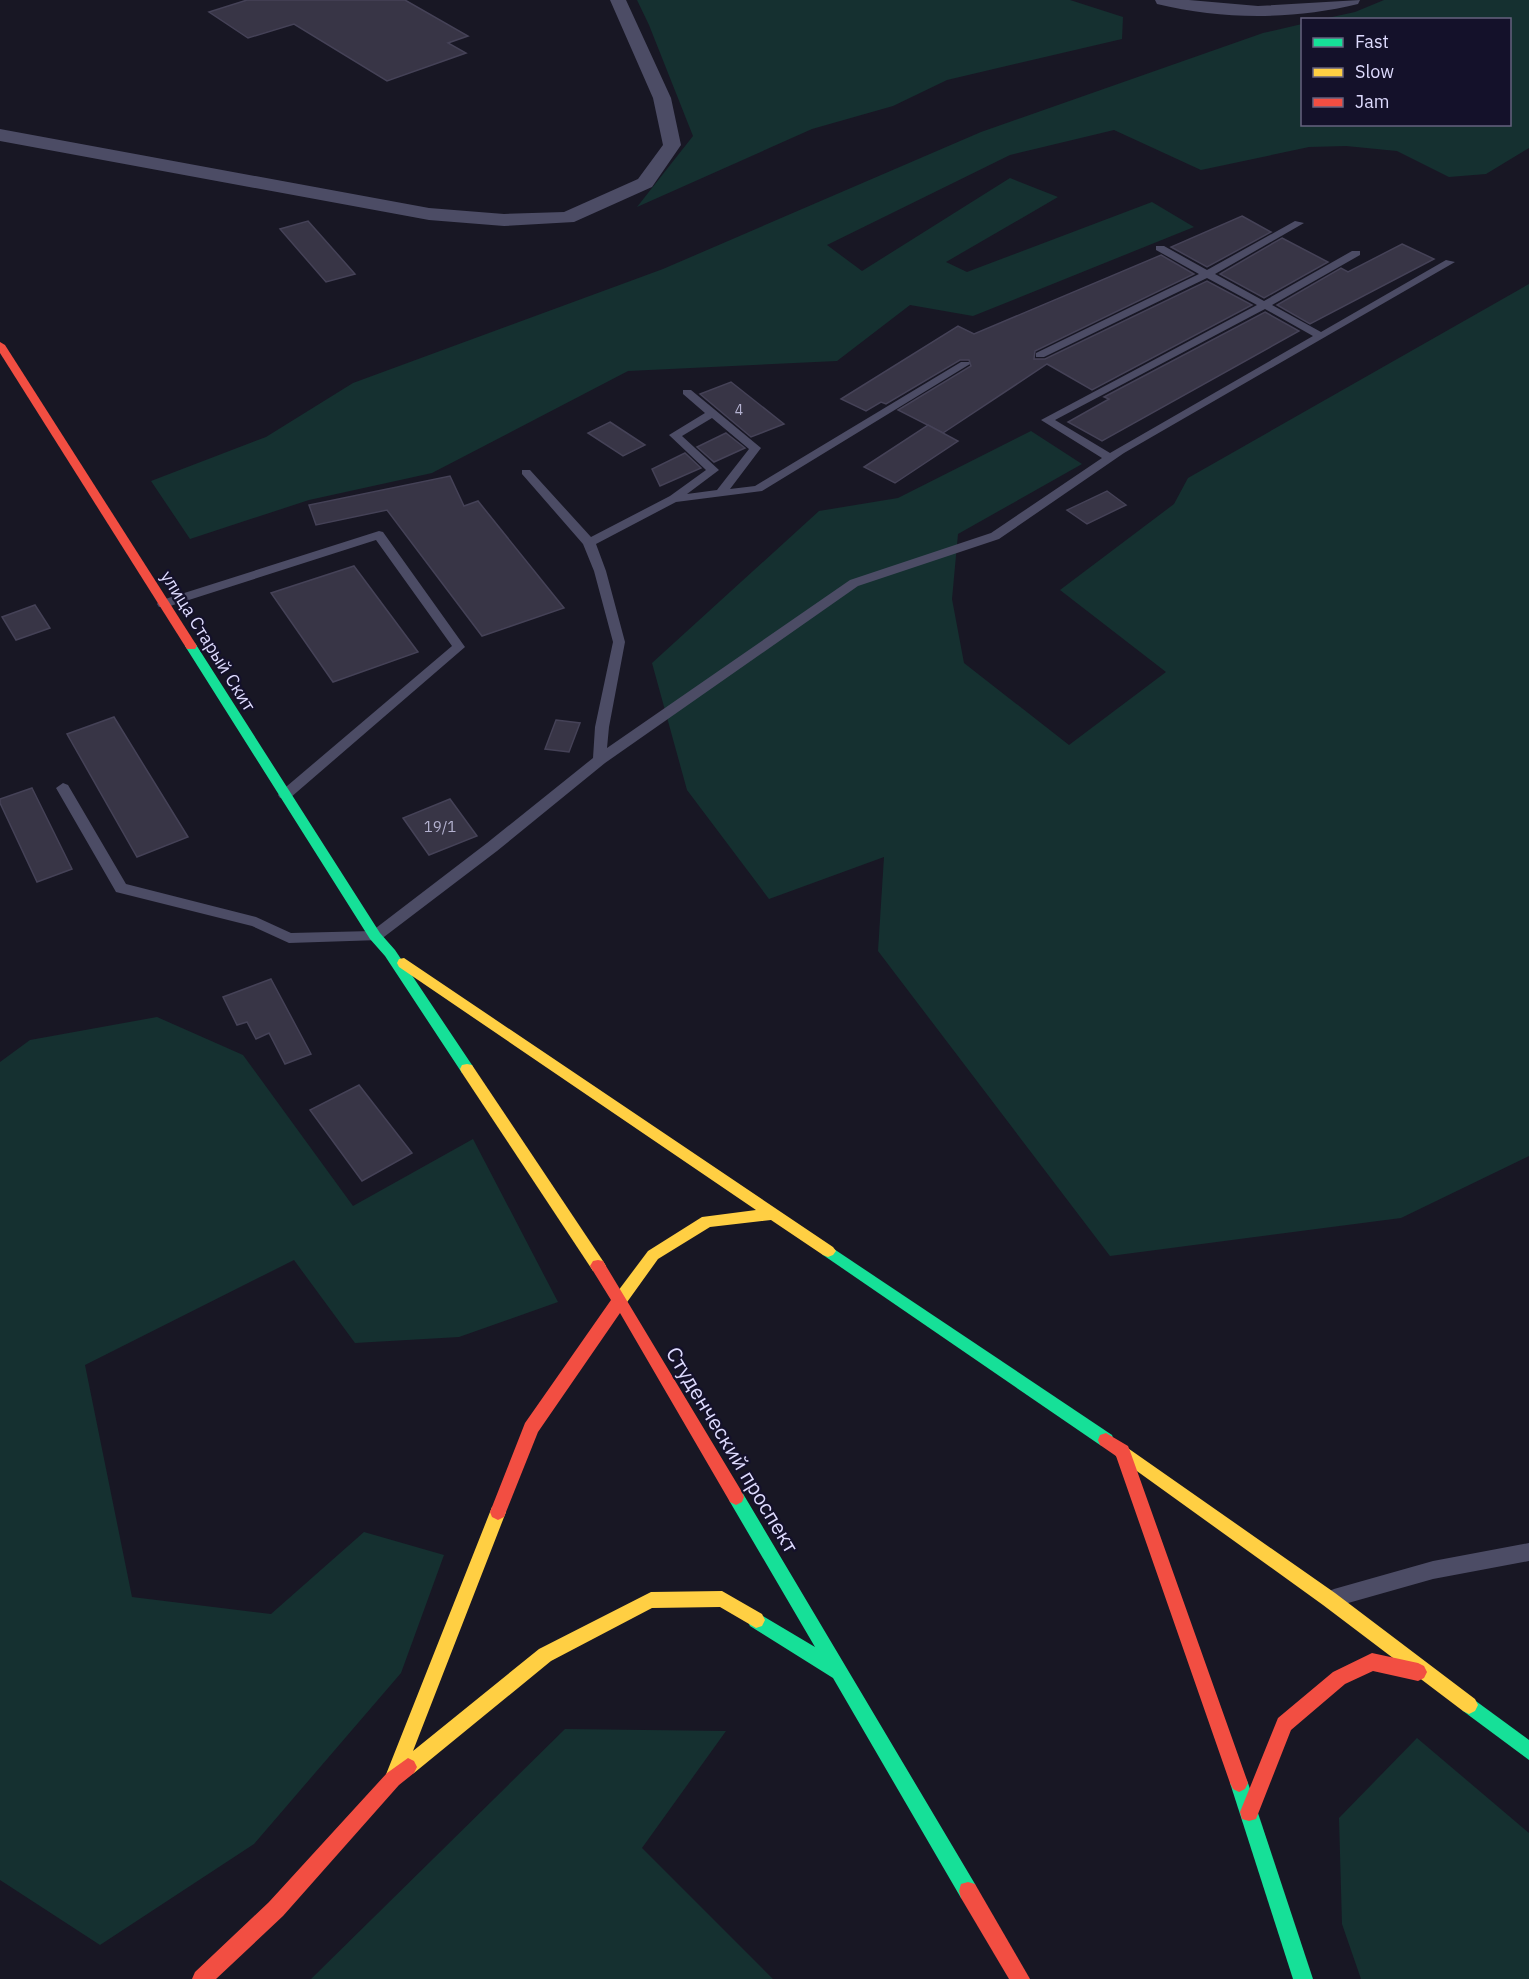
<svg xmlns="http://www.w3.org/2000/svg" width="1529" height="1979" viewBox="0 0 1529 1979" font-family="'IBM Plex Sans',sans-serif">
<style>
.green{fill:#153030}
.building{fill:#383546;stroke:#454257;stroke-width:1.5}
.lines{fill:none;stroke-linecap:round;stroke-linejoin:round}
.lane{fill:#4c4c65;fill-rule:evenodd}
.street{fill:#4c4c65;fill-rule:evenodd}
.fast{fill:#16e098;fill-rule:evenodd}
.slow{fill:#ffcf43;fill-rule:evenodd}
.jam{fill:#f24e42;fill-rule:evenodd}
.labels{text-anchor:middle;stroke-width:4.5;stroke-linejoin:round;paint-order:stroke}
.far-number-label{font-size:14px;fill:#b4b2d0}
.number-label{font-size:15px;fill:#b4b2d0}
.street-label{font-size:18px;fill:#dedbfe;stroke:#14112a}
.near-street-label{font-size:21px;fill:#dedbfe;stroke:#14112a}
</style>
<rect width="100%" height="100%" fill="#181724"/>
<g class="green">
<path d="M637,0H1070L1123,17L1122,39L947,80L893,106L812,129L637,207L693,136L649,25Z"/>
<path d="M1384,0H1529V148L1486,174L1449,177L1397,151L1346,146L1309,147L1201,170L1114,130L1010,155L827,245L862,271L1010,178L1058,197L946,262L967,272L1152,202L1194,227L973,316L910,305L837,361L628,371L432,473L309,500L190,539L151,481L266,437L353,383L663,269L981,132L1263,33L1302,24V124H1510V20L1323,19L1355,12Z"/>
<path d="M1529,284V1156L1401,1218L1110,1256L878,951L884,857L769,899L687,790L652,663L819,511L898,498L1031,431L1082,464L958,534L952,599L964,663L1069,745L1166,672L1060,590L1174,504L1188,478Z"/>
<path d="M157,1017L243,1055L353,1206L473,1139L558,1302L459,1337L355,1343L294,1260L85,1365L132,1597L271,1614L364,1532L444,1555L401,1673L254,1844L100,1945L0,1880V1062L30,1040Z"/>
<path d="M565,1729L726,1731L642,1848L773,1979H311Z"/>
<path d="M1417,1738L1529,1833V1979H1361L1342,1924L1339,1818Z"/>
</g>
<g class="building">
<path d="M247,0H405L468,36L448,43L466,53L387,81L294,24L248,38L209,12Z"/>
<path d="M1242,216L1271,232L1207,267L1171,247Z"/>
<path d="M308,221L355,274L326,282L280,229Z"/>
<path d="M1282,238L1328,262L1264,298L1220,274Z"/>
<path d="M1402,244L1434,259L1310,324L1277,305L1341,268L1348,272Z"/>
<path d="M1161,255L1194,274L1035,351L1034,359H1045L1207,281L1252,305L1092,390L1047,364L943,433L898,410L971,366L969,360H960L886,404L881,402L866,411L841,399L958,326L974,334Z"/>
<path d="M1265,312L1299,331L1102,441L1068,422L1109,399L1104,397Z"/>
<path d="M731,382L784,424L751,437L700,394Z"/>
<path d="M610,422L645,445L623,456L588,433Z"/>
<path d="M928,425L958,441L895,483L864,467Z"/>
<path d="M726,433L745,448L714,462L697,447Z"/>
<path d="M685,453L701,468L660,486L652,469Z"/>
<path d="M450,476L464,506L478,501L564,608L482,636L387,510L316,525L309,505Z"/>
<path d="M1107,491L1126,505L1087,524L1067,510Z"/>
<path d="M354,566L418,652L333,682L271,593Z"/>
<path d="M35,605L50,628L16,640L2,617Z"/>
<path d="M114,717L188,837L137,857L67,734Z"/>
<path d="M556,720L580,723L569,752L545,749Z"/>
<path d="M32,788L72,869L37,882L0,803V799Z"/>
<path d="M450,799L477,836L429,855L403,818Z"/>
<path d="M271,979L311,1054L285,1064L269,1033L256,1039L247,1022L237,1025L223,997Z"/>
<path d="M359,1085L412,1153L362,1181L310,1110Z"/>
</g>
<g class="lines">
<g class="lane">
<path d="M1295,221L1304,223L1215,274L1264,301L1352,251H1360V255L1272,305L1321,332L1446,260L1455,262L1124,453L999,539L858,586L605,763L497,851L380,940L289,943L252,926L116,892L56,788L63,783L68,785L126,884L256,917L291,933L372,931L487,843L593,758L595,727L613,642L594,571L583,544L522,474V470H530L591,537L670,496L706,470L669,435L705,413L683,394V390H691L761,448L730,489L755,486L961,362H969L970,364L762,491L676,502L596,544L606,571L625,642L609,727L607,748L850,580L991,533L1102,458L1041,420L1257,305L1207,278L1044,357H1036V353L1199,274L1156,250V246H1164L1207,270ZM1265,309L1313,336L1110,453L1055,420ZM712,418L749,449L717,490L687,494L719,470L682,436Z"/>
<path d="M379,531L383,532L465,647L290,798H280L278,795L280,792L452,646L376,540L167,607H159L157,604L159,601Z"/>
<path d="M1529,1543V1561L1433,1579L1334,1607L1327,1604L1324,1598L1327,1592L1334,1589L1433,1561Z"/>
</g>
<g class="street">
<path d="M610,0H626L671,98L681,145L652,187L574,222L504,226L429,220L0,141V129L429,208L504,214L564,212L638,179L663,145L653,98Z"/>
<path d="M1155,0H1189L1258,6L1360,0L1358,4C1292,20 1223,20 1157,4Z"/>
</g>
<g class="fast">
<path d="M191,642L195,643L380,933L395,950L472,1065L474,1069L472,1073H462L385,956L370,939L185,646Z"/>
<path d="M828,1245L1112,1435L1114,1440L1112,1445L1106,1447L1100,1445L823,1255L820,1251L823,1247Z"/>
<path d="M736,1489L742,1492L975,1884L977,1891L975,1898L968,1900L961,1898L833,1678L750,1626L747,1620L750,1614L756,1612L815,1647L730,1502L728,1497L730,1492Z"/>
<path d="M1469,1696L1529,1740V1760L1463,1711L1460,1705L1463,1699Z"/>
<path d="M1239,1774L1245,1777L1248,1783L1313,1979H1293L1230,1783L1233,1777Z"/>
</g>
<g class="slow">
<path d="M404,958L833,1247L836,1251L833,1255L828,1257L823,1255L771,1220L710,1227L658,1259L625,1305L620,1307L615,1305L612,1300L615,1295L648,1251L702,1217L756,1210L399,967L397,963L399,959Z"/>
<path d="M467,1064L472,1065L603,1261L606,1266L603,1271L598,1272L593,1271L462,1073L460,1069L462,1065Z"/>
<path d="M1122,1444L1335,1593L1475,1699L1478,1705L1475,1711L1469,1714L1463,1711L1323,1605L1116,1456L1114,1451L1116,1446Z"/>
<path d="M498,1504L504,1507L506,1512L413,1751L539,1649L651,1592L722,1591L762,1614L765,1620L762,1626L756,1628L720,1607L652,1608L551,1661L414,1773L408,1776L404,1774L400,1783L394,1786L388,1783L385,1777L490,1512L492,1507Z"/>
</g>
<g class="jam">
<path d="M0,342L5,345L197,646L195,649H187L185,646L0,353Z"/>
<path d="M598,1260L603,1261L742,1492L744,1497L742,1502L736,1505L730,1502L620,1313L538,1432L504,1517L498,1520L492,1517L490,1512L525,1423L611,1300L590,1266L593,1261Z"/>
<path d="M1106,1433L1128,1446L1130,1451L1248,1783L1245,1789L1239,1792L1233,1789L1230,1783L1116,1456L1100,1445L1098,1440L1100,1435Z"/>
<path d="M1372,1653L1418,1663L1424,1666L1427,1672L1424,1678L1418,1681L1373,1671L1345,1684L1291,1730L1256,1819L1249,1821L1242,1819L1240,1812L1278,1718L1333,1672Z"/>
<path d="M408,1758L414,1761L417,1767L414,1773L399,1785L283,1916L216,1979H192L195,1972L269,1902L387,1773Z"/>
<path d="M968,1882L975,1884L1030,1979H1009L961,1898L959,1891L961,1884Z"/>
</g>
</g>
<g class="labels">
<g class="far-number-label">
<text x="739" y="415">4</text>
</g>
<g class="number-label">
<text x="440" y="832">19/1</text>
</g>
<g class="street-label">
<text transform="translate(208 641) rotate(58)" y="6">улица Старый Скит</text>
</g>
<g class="near-street-label">
<text transform="translate(732 1450) rotate(59)" y="7">Студенческий проспект</text>
</g>
</g>
<rect x="1301" y="18" width="210" height="108" fill="#14112a" stroke="#65627f" stroke-width="1.5"/>
<rect x="1313" y="38" width="30" height="9" fill="#16e098" stroke="#65627f" stroke-width="1.5"/>
<text x="1355" y="48" font-size="18" fill="#dedbfe">Fast</text>
<rect x="1313" y="68" width="30" height="9" fill="#ffcf43" stroke="#65627f" stroke-width="1.5"/>
<text x="1355" y="78" font-size="18" fill="#dedbfe">Slow</text>
<rect x="1313" y="98" width="30" height="9" fill="#f24e42" stroke="#65627f" stroke-width="1.5"/>
<text x="1355" y="108" font-size="18" fill="#dedbfe">Jam</text>
</svg>
